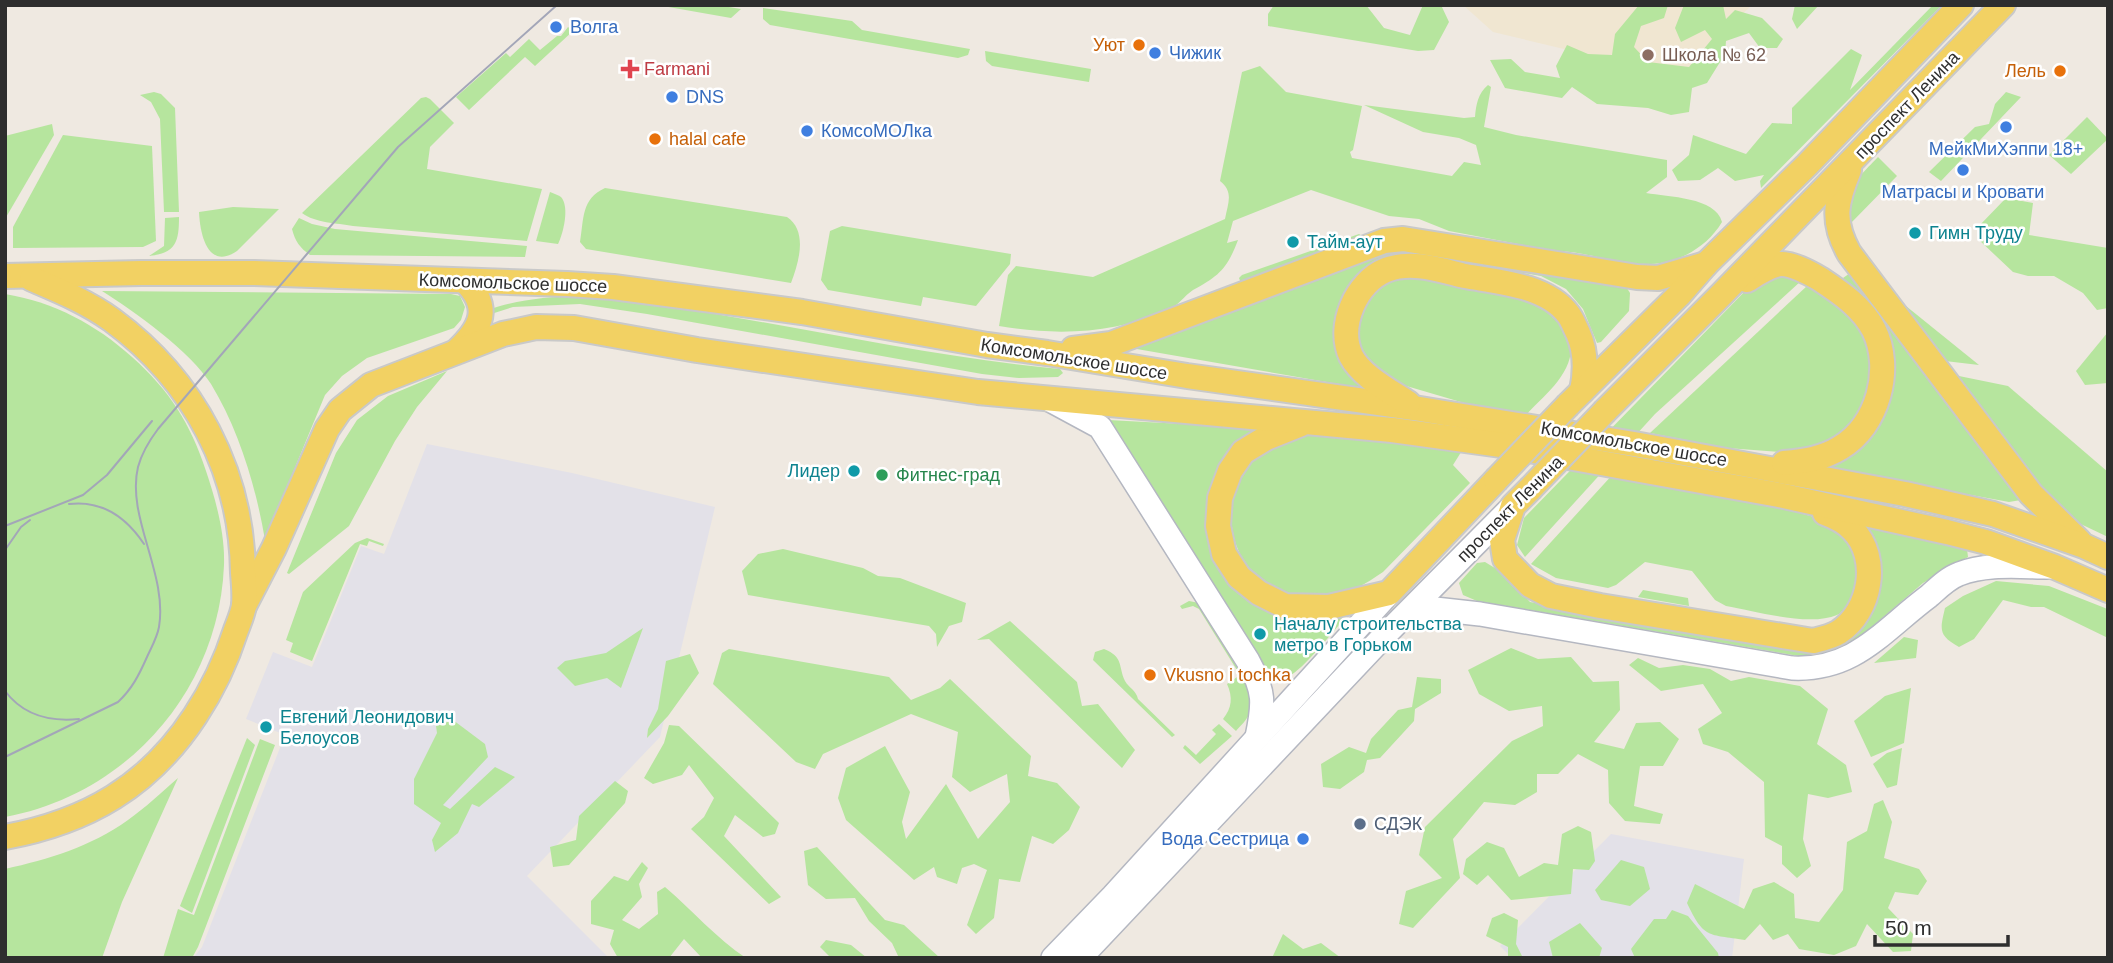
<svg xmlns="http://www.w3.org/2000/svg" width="2113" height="963" viewBox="0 0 2113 963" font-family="Helvetica,sans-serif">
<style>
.industrial{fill:#e3e1e8}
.education{fill:#f0e6d1}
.green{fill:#b6e59e}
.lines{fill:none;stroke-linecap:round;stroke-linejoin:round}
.secondary-casing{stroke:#b4b7c1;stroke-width:26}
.primary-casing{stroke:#c9c9c9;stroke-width:28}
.secondary{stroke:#fff;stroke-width:23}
.primary{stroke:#f2d163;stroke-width:24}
.tram{stroke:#a3a6b8;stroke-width:2}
.primary-bridge-casing{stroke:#c9c9c9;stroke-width:28;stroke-linecap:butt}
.primary-bridge{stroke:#f2d163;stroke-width:24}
.shop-dot{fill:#3f7fe0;stroke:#fff;stroke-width:2.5}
.food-dot{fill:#e8710a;stroke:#fff;stroke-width:2.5}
.education-dot{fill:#8d6e63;stroke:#fff;stroke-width:2.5}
.health-dot{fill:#e0444e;stroke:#fff;stroke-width:2.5}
.culture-dot{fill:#0f9aa8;stroke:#fff;stroke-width:2.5}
.leisure-dot{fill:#2e9e5b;stroke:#fff;stroke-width:2.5}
.service-dot{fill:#5c6f8a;stroke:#fff;stroke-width:2.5}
.labels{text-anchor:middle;stroke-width:5;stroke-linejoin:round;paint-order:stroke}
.shop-label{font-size:18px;fill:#366cbe;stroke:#fff;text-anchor:start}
.food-label{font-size:18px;fill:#c56008;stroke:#fff;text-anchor:end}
.education-label{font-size:18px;fill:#785e54;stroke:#fff;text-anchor:start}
.health-label{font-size:18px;fill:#be3a42;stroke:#fff;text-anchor:start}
.street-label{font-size:18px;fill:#2e2e2e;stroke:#fff}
.culture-label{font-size:18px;fill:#0d838f;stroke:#fff;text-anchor:start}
.leisure-label{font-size:18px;fill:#27864d;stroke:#fff;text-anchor:start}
.service-label{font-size:18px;fill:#4e5e75;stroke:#fff;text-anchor:start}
</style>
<rect width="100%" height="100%" fill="#efe9e1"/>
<g class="industrial">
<path d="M427,444L572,473L715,507L660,737L527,876L609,958H193L202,947L285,735L246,719L273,652L312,667L361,546L384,554Z"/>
<path d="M1611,834L1744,859L1732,958H1512L1500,946Z"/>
</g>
<path class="education" d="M1463,5H1752L1731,25L1686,78L1493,32Z"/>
<g class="green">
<path d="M657,5H717L741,9L731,18Z"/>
<path d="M1274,5H1366L1384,28L1410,35L1423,5H1441L1449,22L1434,50L1418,51L1268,26V14Z"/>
<path d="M1639,5H1668L1664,18L1641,26L1634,47L1648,62L1689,67L1712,39L1705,30L1681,42L1675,28L1684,5H1723L1726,19L1735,10L1762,18L1783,39L1777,48H1760L1749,33L1726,41L1725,54L1707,83L1692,88L1689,112L1671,115L1648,108L1597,104L1572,87L1562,98L1505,88L1490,60L1511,59L1525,72L1560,78L1556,66L1567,45L1588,54L1612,55L1615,34Z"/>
<path d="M1795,5H1819L1797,29L1792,19Z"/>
<path d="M1933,5H1942L1761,188L1760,181L1764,175L1735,181L1718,168L1700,180L1678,181L1672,170L1689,155L1693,135L1746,154L1772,123L1792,124V108L1851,49L1862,55L1850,90Z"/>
<path d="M763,8L852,21L862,30L970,49L968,55L958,58L770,25L763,19Z"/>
<path d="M568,27L573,31L535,66L525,57L469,110L456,97L506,53L510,57L529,39L540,50L557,36H561Z"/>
<path d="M985,51L1091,69L1089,82L992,66L986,61Z"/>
<path d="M1260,66L1286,92L1362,106L1353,150L1350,152L1352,158L1452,176L1464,162L1481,165L1476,145L1459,138L1423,132L1364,105L1464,118L1475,117C1476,105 1478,93 1488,85L1491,87L1484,127L1516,135L1667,160V177L1646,193C1668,197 1716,197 1722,222C1713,237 1701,247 1686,255C1637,279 1595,248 1546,251L1540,248L1449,231L1419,219L1389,216L1311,190L1233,221L1227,243L1238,240C1227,269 1219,276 1193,290C1184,296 1178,306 1168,310C1115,334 1056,336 999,326L1008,275L1016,266L1093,277L1225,219C1228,203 1234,192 1220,181L1242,72Z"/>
<path d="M154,92L161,94L175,108L179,212H164L160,119L151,102L140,95Z"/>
<path d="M2006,92L2021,97L1941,181L1929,172L1975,127L1989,124L1995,104Z"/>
<path d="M426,97L430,99L454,123L430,147L427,169L542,189L527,241L353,226C337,223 315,223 302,213L421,98Z"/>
<path d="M2087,117L2108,139L2071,174L2049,155Z"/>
<path d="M52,124L54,135L5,219V136Z"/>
<path d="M63,135L152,146L156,241L143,247L13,248V227Z"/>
<path d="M1878,157L1897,176L1849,225C1850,184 1849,187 1878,157Z"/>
<path d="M605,188L787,217C808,231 799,262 791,283L586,249L580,242C584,219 581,199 605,188Z"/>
<path d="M550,192C553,193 558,195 561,197C570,207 563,234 558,244L536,241Z"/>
<path d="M2006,198L2033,203L2029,235L2108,248V308L2097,310L2083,293L2054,276H2028L2013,272L1978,239V227Z"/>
<path d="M233,207L279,209L237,251C207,271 200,233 199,212Z"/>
<path d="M179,217C179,242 176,253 149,256L164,246L165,218Z"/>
<path d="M299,218L312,224L335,229L527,246L525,257L310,255C300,248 295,241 292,229Z"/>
<path d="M842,226L1011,254L1010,264L976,306L923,297L921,306L828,290L821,280L830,231Z"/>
<path d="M1359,234L1364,237L1241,283L1239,278L1242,275Z"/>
<path d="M1387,247L1625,285L1630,293L1629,311L1601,342L1597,343L1583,309L1566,289L1541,276L1412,254L1340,303L1367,389L1131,348Z"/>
<path d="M1853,271L2021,500L2009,502L1825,468L1890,396L1894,369L1892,349L1876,311L1859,292L1843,278Z"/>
<path d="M1416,273L1555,306C1560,318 1571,335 1571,348C1571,376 1542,397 1525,416L1471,405L1386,380L1362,357L1355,334L1371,289L1391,277Z"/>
<path d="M1786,275L1801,281L1655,414L1525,557L1517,545L1524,518L1750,286L1762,278Z"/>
<path d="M1808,285L1851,312L1868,338L1875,366L1862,415L1833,441L1795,453L1727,448L1650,433Z"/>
<path d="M102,291L451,294L460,296L465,307L461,320L454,328L367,358L342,376L325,395L265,540C256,487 239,430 211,384C191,352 134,311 102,291Z"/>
<path d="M5,294C54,302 95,324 132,357C170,391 190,423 206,471C216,501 225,533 224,565C219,690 128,794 5,817Z"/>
<path d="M580,296C741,311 898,354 1060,369L1063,373L1058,377L1019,378L982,374L647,314L580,304L513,307L488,315V310C520,299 546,297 580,296Z"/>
<path d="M1901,302L1979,365L1945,361Z"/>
<path d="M2108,332V383L2085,385L2076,371Z"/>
<path d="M447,371L417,407L395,441L349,526L289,574L287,573L336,453L357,420L388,396Z"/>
<path d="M1954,375L2008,386L2108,472V537L2068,518L2054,505Z"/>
<path d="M1108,420L1258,428L1221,468L1234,582L1328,619L1347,616C1335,629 1303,670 1289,676C1280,679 1271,676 1264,670Z"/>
<path d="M1307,433L1463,449L1453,465L1470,483L1383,572C1367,583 1349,594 1330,597C1323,598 1315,597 1308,596C1249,593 1218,539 1237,485C1242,468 1256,453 1271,444C1281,438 1296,436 1307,433Z"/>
<path d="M1614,473C1668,483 1722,493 1775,507C1790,511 1807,514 1822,520C1849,531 1865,568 1853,595C1850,602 1844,612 1837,615C1809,627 1755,611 1726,606L1715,600L1692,571L1645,562L1616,585L1608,588L1556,578L1531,564Z"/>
<path d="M1865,524L1967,549L1968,557L1923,583L1853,643L1833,654L1805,657L1477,601L1463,595L1459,583L1477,563L1485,562L1503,573L1530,602L1782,647L1871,612C1885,575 1882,559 1865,524Z"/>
<path d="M367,538L384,544L383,546L369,541L367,546L360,544L312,661L290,652L293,643L286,640L303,592L355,543Z"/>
<path d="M783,549L863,568L878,576L900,578L966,603L962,622L949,626L937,647L936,634L929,626L748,595L742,571L758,554Z"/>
<path d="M1996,581L2049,586L2105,608L2108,610V638L2044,607H2031L2003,600L1974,639L1959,647C1938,635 1940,630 1945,608L1963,596Z"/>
<path d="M1643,590L1688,598L1689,606L1638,597Z"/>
<path d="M1189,601L1199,603C1215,627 1262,684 1249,714C1247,720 1240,726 1236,731L1223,719C1232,708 1233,697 1227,684L1240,675L1199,609L1193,606L1182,609L1180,606Z"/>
<path d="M1010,621L1077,682L1082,706L1098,704L1135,750L1122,768L989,639L977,640Z"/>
<path d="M643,628L621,688L607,678L575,686L557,668L565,661L606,653Z"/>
<path d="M1904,637L1918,640L1916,658L1874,663Z"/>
<path d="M1511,648L1538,659L1571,657L1593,682L1619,681L1620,710L1594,742L1624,749L1636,723L1660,722L1679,739L1663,766H1640L1634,806L1663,814L1660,824L1625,821L1609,803L1608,770L1578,754L1558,774H1537V792L1515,805L1484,802L1453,839L1460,878L1413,928L1399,924L1406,891L1442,878L1419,855L1425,827L1512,741L1543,726L1542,706L1509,711L1479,694L1468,670Z"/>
<path d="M729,649L889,677L911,700L940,688L950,679L1031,756L1028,776L1057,783L1080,807L1069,830L1053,844L1032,836L1020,882L999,879L994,918L976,934L967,925L987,870L974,864L962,868L957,884L937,877L934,867L914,880L846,820L838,798L846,768L885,746L910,792L902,822L906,839L946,784L978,839L1010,802L1007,774L970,792L952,777L958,732L911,714L823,754L815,769L796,762L713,684L722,653Z"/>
<path d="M1104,649C1124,657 1118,666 1125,681C1129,688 1136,690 1138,699L1175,735L1172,737L1093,660L1095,652Z"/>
<path d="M690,654L699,673L668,716L647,738L648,729L658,709L666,661Z"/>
<path d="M1638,658L1659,668L1683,665L1710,669L1731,681L1749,677L1800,686L1828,709L1817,744L1846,765L1852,792L1828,798L1808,794L1803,839L1811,866L1797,878L1782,864V846L1765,837L1764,782L1728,752L1703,744L1698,729L1722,713L1703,684L1661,691L1629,665Z"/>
<path d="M1417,677L1441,679V693L1415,709L1414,721L1380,758L1367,760L1364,772L1340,789L1323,787L1321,764L1349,747L1366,753L1371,739L1398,710L1412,707Z"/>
<path d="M1911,688L1904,743L1871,757L1854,721L1885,696Z"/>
<path d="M453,720L485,744L488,757L443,805L450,809L495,767L515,777L479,807L472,804L458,833L435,852L432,840L441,823L414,804V779L437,733L436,726Z"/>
<path d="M1219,724L1232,736L1200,764L1183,748L1185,745L1196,755L1216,734L1212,730Z"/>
<path d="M669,725L679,726L779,823L775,834L763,837L735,815L724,836L781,897L769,904L691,829L704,817L714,798L689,765L682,775L653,784L644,778L664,743Z"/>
<path d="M247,738L255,745L192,913L180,906Z"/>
<path d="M260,739L275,745L198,947L192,958H163L178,909L194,915Z"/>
<path d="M1902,748L1897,785L1887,788L1873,764L1887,753Z"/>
<path d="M178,778L122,902L102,958H5V869C49,859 90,847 128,820C145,808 162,792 178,778Z"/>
<path d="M615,781L628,791L625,803L569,865L553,867L550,847L576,840L579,816Z"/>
<path d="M1883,800L1892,822L1884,858L1919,869L1927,881L1918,895L1895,892L1888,908L1913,934L1911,951L1893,952L1867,924L1856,946L1834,955L1799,949L1788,934L1773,940L1760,924L1745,940C1708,934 1704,939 1687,903L1695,884L1744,909L1753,889L1774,882L1794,894L1795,918L1819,922L1843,890L1847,842L1867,831L1874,804Z"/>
<path d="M1578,826L1591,832L1595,861L1589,870L1573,869L1571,894L1511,900L1488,875L1477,885L1463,874L1466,859L1487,842L1504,848L1519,877L1544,863L1558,865L1562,834Z"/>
<path d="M817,847L885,920L904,925L940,958H899L892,943L869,921L855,898L826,899L808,885L804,851Z"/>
<path d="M1621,860L1644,867L1650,889L1630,906L1601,900L1595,890Z"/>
<path d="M642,862L648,868L639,884L642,897L622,920L639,929L658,914L657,892L665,887C692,910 716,938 746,958H702L684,939L669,958H618L610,944L614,930L591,924V901L614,876L628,881Z"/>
<path d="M1672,910L1688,916L1718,953L1719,958H1635L1631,949L1654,919H1666Z"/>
<path d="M1504,913L1518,920L1516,944L1523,958H1508V947L1486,936L1492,918Z"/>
<path d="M1580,923L1602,948L1599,958H1553L1549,942Z"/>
<path d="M1283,934L1303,949L1321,943L1341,958H1272Z"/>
<path d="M826,940L851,945L867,958H831L820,947Z"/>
</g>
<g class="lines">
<defs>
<g id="secondary">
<path d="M1050,400L1100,427L1248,661C1265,692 1264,703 1257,737"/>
<path d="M1401,620L1435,609L1480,614L1792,668C1855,671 1882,631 1929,596C1938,588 1948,578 1959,574C1987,563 2020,567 2049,567"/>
<path d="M1053,958L1113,896L1389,593"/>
<path d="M1080,958L1384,636L1513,506"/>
</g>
<g id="primary">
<path d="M1849,170C1836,201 1831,221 1849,253L2031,494L2079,541"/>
<path d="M5,276L141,273H254L567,284L613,287L802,312L987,345L1047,353L1187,376L1414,408L1640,445L1905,494L1993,514L2084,546L2108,557"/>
<path d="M1747,280C1758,273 1768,266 1780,264C1791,263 1810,273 1820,279C1841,293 1862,307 1874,330C1893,369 1878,426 1840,448C1822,459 1804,461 1784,463"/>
<path d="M1073,349L1111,344L1384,241L1403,239L1637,277L1658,278L1706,264"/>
<path d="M458,350C482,327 491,307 465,281"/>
<path d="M1408,403C1390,391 1361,376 1351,356C1337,326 1356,282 1386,270C1412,260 1440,270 1465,276C1498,282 1546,285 1568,314C1572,319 1575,327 1578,333C1586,351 1586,372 1582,391"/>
<path d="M1568,405L1679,295L1706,264L1807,165L1961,5"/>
<path d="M1605,411L1722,294L2003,5"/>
<path d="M1301,424L1266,438L1243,452L1230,471L1220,498L1218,526L1224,554L1239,577L1259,593L1285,606L1329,607L1389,593L1496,480"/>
<path d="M1530,489L1513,506L1502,540L1505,559L1530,585L1551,596L1600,606L1813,641C1821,639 1831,637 1839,632C1871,611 1880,558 1853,530C1845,521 1836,517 1825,513"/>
<path d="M244,606L274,548L327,429L340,410L371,385L503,334L536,327L574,328L697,350L978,392L1392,430L1501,445L1779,495L1947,532L1986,542L2055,567L2108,590"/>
<path d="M5,837C87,822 149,786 195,716C213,689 226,661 236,630C239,622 243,613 244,605C245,595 244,584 243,573C242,472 194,380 112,320C87,302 60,291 32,279"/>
</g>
</defs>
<use href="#secondary" class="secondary-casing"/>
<use href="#primary" class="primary-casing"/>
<use href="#secondary" class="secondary"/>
<use href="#primary" class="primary"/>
<g class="tram">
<path d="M69,504C102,500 126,517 144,544"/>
<path d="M5,526L83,495L107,475L152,421"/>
<path d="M5,550L21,527L30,520"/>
<path d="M5,691C23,715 50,722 79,719"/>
<path d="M5,757L118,702C132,689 139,675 147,657C151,648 157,638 159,627C168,574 126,517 138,467C142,452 149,441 158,429L398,147L557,5"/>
</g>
<defs>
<g id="primary-bridge">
<path d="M1496,480L1568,405"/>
<path d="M1530,489L1605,411"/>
</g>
</defs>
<use href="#primary-bridge" class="primary-bridge-casing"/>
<use href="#primary-bridge" class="primary-bridge"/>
</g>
<g class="shop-dot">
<circle cx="556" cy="27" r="7"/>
<circle cx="1155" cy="53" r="7"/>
<circle cx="672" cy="97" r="7"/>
<circle cx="2006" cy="127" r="7"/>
<circle cx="807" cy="131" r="7"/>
<circle cx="1963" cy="170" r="7"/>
<circle cx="1303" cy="839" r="7"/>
</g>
<g class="food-dot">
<circle cx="1139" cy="45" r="7"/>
<circle cx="2060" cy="71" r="7"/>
<circle cx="655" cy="139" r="7"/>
<circle cx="1150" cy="675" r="7"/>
</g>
<circle class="education-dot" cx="1648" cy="55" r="7"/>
<path class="health-dot" d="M626.5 58.5h7v7h7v7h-7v7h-7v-7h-7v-7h7z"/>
<g class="culture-dot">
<circle cx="1915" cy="233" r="7"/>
<circle cx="1293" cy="242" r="7"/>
<circle cx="854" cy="471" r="7"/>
<circle cx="1260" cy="634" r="7"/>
<circle cx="266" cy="727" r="7"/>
</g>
<circle class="leisure-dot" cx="882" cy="475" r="7"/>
<circle class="service-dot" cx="1360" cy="824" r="7"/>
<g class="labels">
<g class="shop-label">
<text x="570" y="33">Волга</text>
<text x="1169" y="59">Чижик</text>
<text x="686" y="103">DNS</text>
<text x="821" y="137">КомсоМОЛка</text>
<text x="2006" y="155" text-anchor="middle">МейкМиХэппи 18+</text>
<text x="1963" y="198" text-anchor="middle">Матрасы и Кровати</text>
<text x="1289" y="845" text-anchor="end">Вода Сестрица</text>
</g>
<g class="food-label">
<text x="1125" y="51">Уют</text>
<text x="2046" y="77">Лель</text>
<text x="669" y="145" text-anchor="start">halal cafe</text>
<text x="1164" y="681" text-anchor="start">Vkusno i tochka</text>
</g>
<g class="education-label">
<text x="1662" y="61">Школа № 62</text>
</g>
<g class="health-label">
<text x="644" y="75">Farmani</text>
</g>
<g class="street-label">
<text transform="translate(1907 105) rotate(-46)" y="6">проспект Ленина</text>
<text transform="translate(513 283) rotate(2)" y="6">Комсомольское шоссе</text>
<text transform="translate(1074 359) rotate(9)" y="6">Комсомольское шоссе</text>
<text transform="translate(1634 444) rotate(10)" y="6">Комсомольское шоссе</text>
<text transform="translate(1510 509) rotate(-45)" y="6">проспект Ленина</text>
</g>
<g class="culture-label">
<text x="1929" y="239">Гимн Труду</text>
<text x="1307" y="248">Тайм-аут</text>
<text x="840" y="477" text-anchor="end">Лидер</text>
<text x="1274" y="630">Началу строительства<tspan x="1274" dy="21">метро в Горьком</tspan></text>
<text x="280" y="723">Евгений Леонидович<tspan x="280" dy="21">Белоусов</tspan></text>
</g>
<g class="leisure-label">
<text x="896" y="481">Фитнес-град</text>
</g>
<g class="service-label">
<text x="1374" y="830">СДЭК</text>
</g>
</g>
<rect width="2113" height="963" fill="none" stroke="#2e2e2e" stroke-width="14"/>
<path d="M1875 935v10h133v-10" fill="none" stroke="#2e2e2e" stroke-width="3.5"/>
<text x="1885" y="935" font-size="21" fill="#2e2e2e" stroke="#ffffff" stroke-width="5" paint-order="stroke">50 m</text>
</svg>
